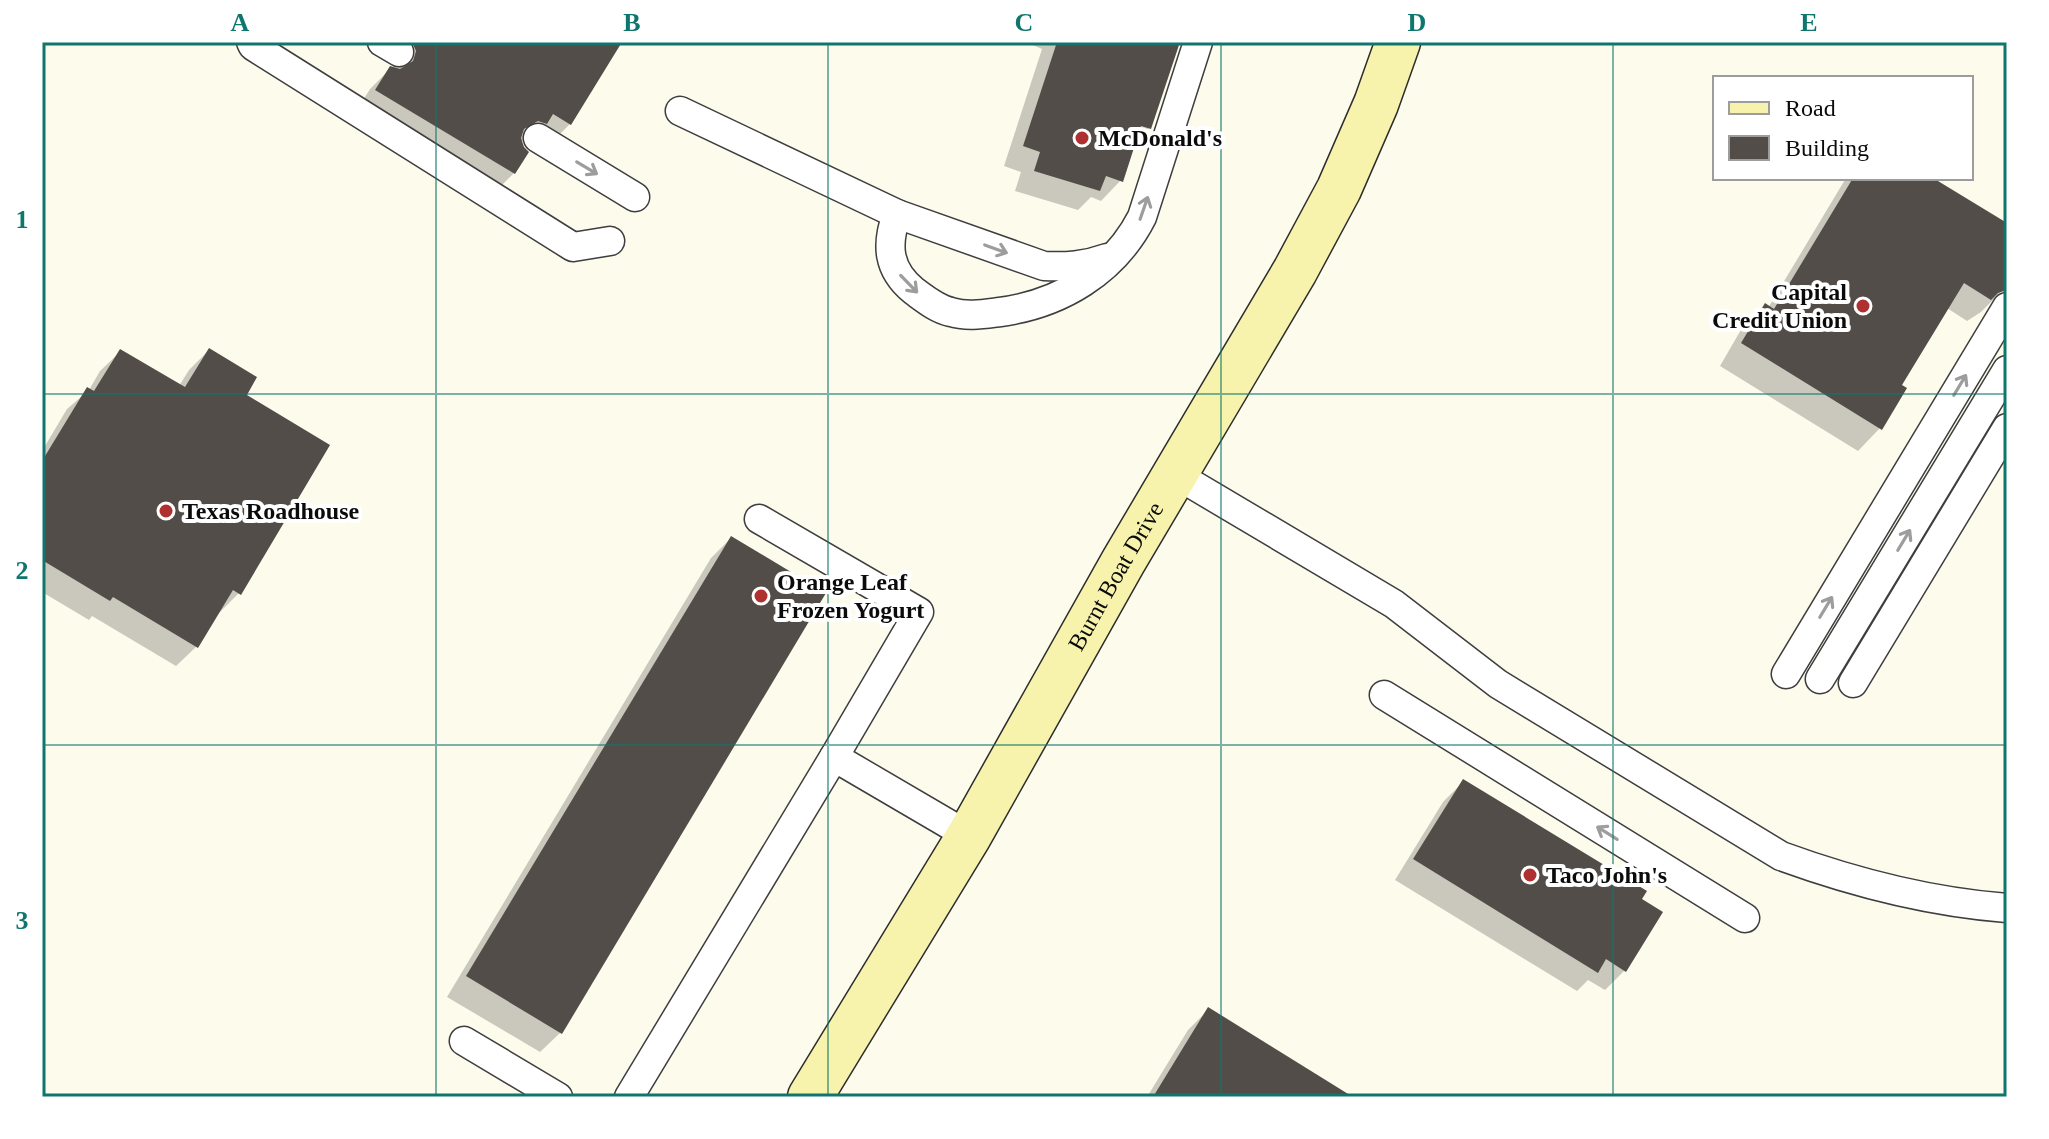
<svg xmlns="http://www.w3.org/2000/svg" width="2049" height="1139" viewBox="0 0 2049 1139" font-family="'Times New Roman',serif">
<style>
.shadow{fill:#0003}
.building{fill:#534d49}
.lines{fill:none;stroke-linecap:round;stroke-linejoin:round}
.lane-casing{stroke:#3e3e3e;stroke-width:31}
.secondary-casing{stroke:#2d2d2d;stroke-width:47}
.lane{stroke:#fff;stroke-width:28}
.secondary{stroke:#f8f3ac;stroke-width:44}
.oneway{stroke:#9d9d9d}
.grid{fill:none;stroke:#0f766e;stroke-width:2;stroke-opacity:0.55}
.poi-dot{fill:#ae3031;stroke:#fff;stroke-width:3}
.labels{text-anchor:middle;stroke-width:8;stroke-linejoin:round;paint-order:stroke}
.poi-label{font-size:24px;font-weight:bold;fill:#0b0b0b;stroke:#fff;text-anchor:start}
.street-label{font-size:24px;fill:#0b0b0b;stroke:#fff}
.neatline{fill:none;stroke:#0f766e;stroke-width:3}
.grid-label{font-size:26px;text-anchor:middle;font-weight:bold;fill:#0f766e}
</style>
<rect width="100%" height="100%" fill="#fdfbeb"/>
<g class="shadow">
<path d="M387,42H620L570,124L550,144L520,141L514,173L494,193L357,110L370,89L390,69L395,70L389,59Z"/>
<path d="M1026,42H1178L1149,128L1133,144L1121,180L1101,201L1091,197L1078,210L1015,191L1021,172L1004,166L1042,49Z"/>
<path d="M1846,178H1929L2007,233V284L2004,289L1981,312L1967,321L1947,308L1900,385L1880,428L1858,451L1720,366L1742,328L1765,306L1768,308Z"/>
<path d="M209,350L244,395L239,593L219,613L217,612L196,647L176,666L92,616L89,620L42,592V451L67,409L89,390L100,371L120,352L179,386L189,370Z"/>
<path d="M731,538L560,1033L540,1052L447,997L711,558Z"/>
<path d="M1463,782L1640,900L1625,970L1605,990L1588,980L1577,991L1395,880L1443,802Z"/>
<path d="M1208,1010L1349,1097H1147L1188,1030Z"/>
</g>
<g class="building">
<path d="M412,42H622L571,125L553,114L547,124L538,121L524,129L521,138L524,147L529,152L515,174L375,90L390,66L400,69L413,61L416,51Z"/>
<path d="M1057,42H1180L1151,129L1141,126L1123,182L1106,176L1100,191L1034,171L1040,152L1023,146Z"/>
<path d="M1853,178H1933L2007,223V290L1998,293L1991,300L1964,283L1902,385L1907,388L1882,430L1741,343L1765,303L1774,309Z"/>
<path d="M209,348L257,377L247,395L330,445L241,595L233,590L198,648L113,597L110,601L42,560V461L87,387L94,391L120,349L185,387Z"/>
<path d="M731,536L826,593L562,1034L466,976Z"/>
<path d="M1463,779L1647,891L1642,899L1663,912L1626,972L1606,959L1598,973L1413,859Z"/>
<path d="M1208,1007L1353,1097H1153Z"/>
</g>
<g class="lines">
<defs>
<g id="lane">
<path d="M251,42L253,46L573,247L610,241"/>
<path d="M382,42L399,52"/>
<path d="M680,111L897,214L1044,266C1066,267 1085,266 1107,258"/>
<path d="M538,138L635,197"/>
<path d="M897,214C886,244 887,269 914,291C925,299 937,309 951,312C967,317 984,314 1000,312C1060,304 1114,272 1142,217L1198,42"/>
<path d="M1175,474L1394,604L1498,684L1781,856C1855,883 1929,902 2007,908"/>
<path d="M759,519L919,612L834,757"/>
<path d="M1786,674L2007,307"/>
<path d="M1820,679L2007,370"/>
<path d="M1853,683L2007,428"/>
<path d="M1384,695L1745,918"/>
<path d="M464,1041L558,1097"/>
<path d="M629,1097L834,757L969,836"/>
</g>
<g id="secondary">
<path id="s1" d="M810,1097L969,836L1123,562L1295,271L1339,189L1376,104L1398,42"/>
</g>
</defs>
<use href="#lane" class="lane-casing"/>
<use href="#secondary" class="secondary-casing"/>
<use href="#lane" class="lane"/>
<use href="#secondary" class="secondary"/>
</g>
<defs><path id="oneway-shaft" d="M-6 0H5M1.5-3L5.5 0L1.5 3" fill="none" stroke-width="1.6" stroke-linecap="round" stroke-linejoin="round" transform="scale(2)"/></defs>
<g class="oneway">
<use href="#oneway-shaft" transform="translate(587 168) rotate(31)"/>
<use href="#oneway-shaft" transform="translate(1144 208) rotate(-71)"/>
<use href="#oneway-shaft" transform="translate(996 249) rotate(20)"/>
<use href="#oneway-shaft" transform="translate(909 284) rotate(46)"/>
<use href="#oneway-shaft" transform="translate(1960 385) rotate(-59)"/>
<use href="#oneway-shaft" transform="translate(1904 540) rotate(-59)"/>
<use href="#oneway-shaft" transform="translate(1826 607) rotate(-59)"/>
<use href="#oneway-shaft" transform="translate(1607 833) rotate(-148)"/>
</g>
<path class="grid" d="M436,42V1097M828,42V1097M1221,42V1097M1613,42V1097M42,394H2007M42,745H2007"/>
<g class="poi-dot">
<circle cx="1082" cy="138" r="8"/>
<circle cx="1863" cy="306" r="8"/>
<circle cx="166" cy="511" r="8"/>
<circle cx="761" cy="596" r="8"/>
<circle cx="1530" cy="875" r="8"/>
</g>
<g class="labels">
<g class="poi-label">
<text x="1098" y="146">McDonald's</text>
<text x="1847" y="300" text-anchor="end">Capital<tspan x="1847" dy="28">Credit Union</tspan></text>
<text x="182" y="519">Texas Roadhouse</text>
<text x="777" y="590">Orange Leaf<tspan x="777" dy="28">Frozen Yogurt</tspan></text>
<text x="1546" y="883">Taco John's</text>
</g>
<g class="street-label">
<text dy="8" stroke="none"><textPath href="#s1" startOffset="604">Burnt Boat Drive</textPath></text>
</g>
</g>
<rect width="2049" height="1139" fill="none" stroke="#ffffff" stroke-width="88"/>
<rect x="1713" y="76" width="260" height="104" fill="#ffffff" stroke="#9d9d9d" stroke-width="2"/>
<rect x="1729" y="102" width="40" height="12" fill="#f8f3ac" stroke="#9d9d9d" stroke-width="2"/>
<text x="1785" y="116" font-size="24" fill="#0b0b0b">Road</text>
<rect x="1729" y="136" width="40" height="24" fill="#534d49" stroke="#9d9d9d" stroke-width="2"/>
<text x="1785" y="156" font-size="24" fill="#0b0b0b">Building</text>
<rect x="44" y="44" width="1961" height="1051" class="neatline"/>
<g class="grid-label">
<text x="240" y="31">A</text>
<text x="632" y="31">B</text>
<text x="1024" y="31">C</text>
<text x="1417" y="31">D</text>
<text x="1809" y="31">E</text>
<text x="22" y="228">1</text>
<text x="22" y="579">2</text>
<text x="22" y="929">3</text>
</g>
</svg>
